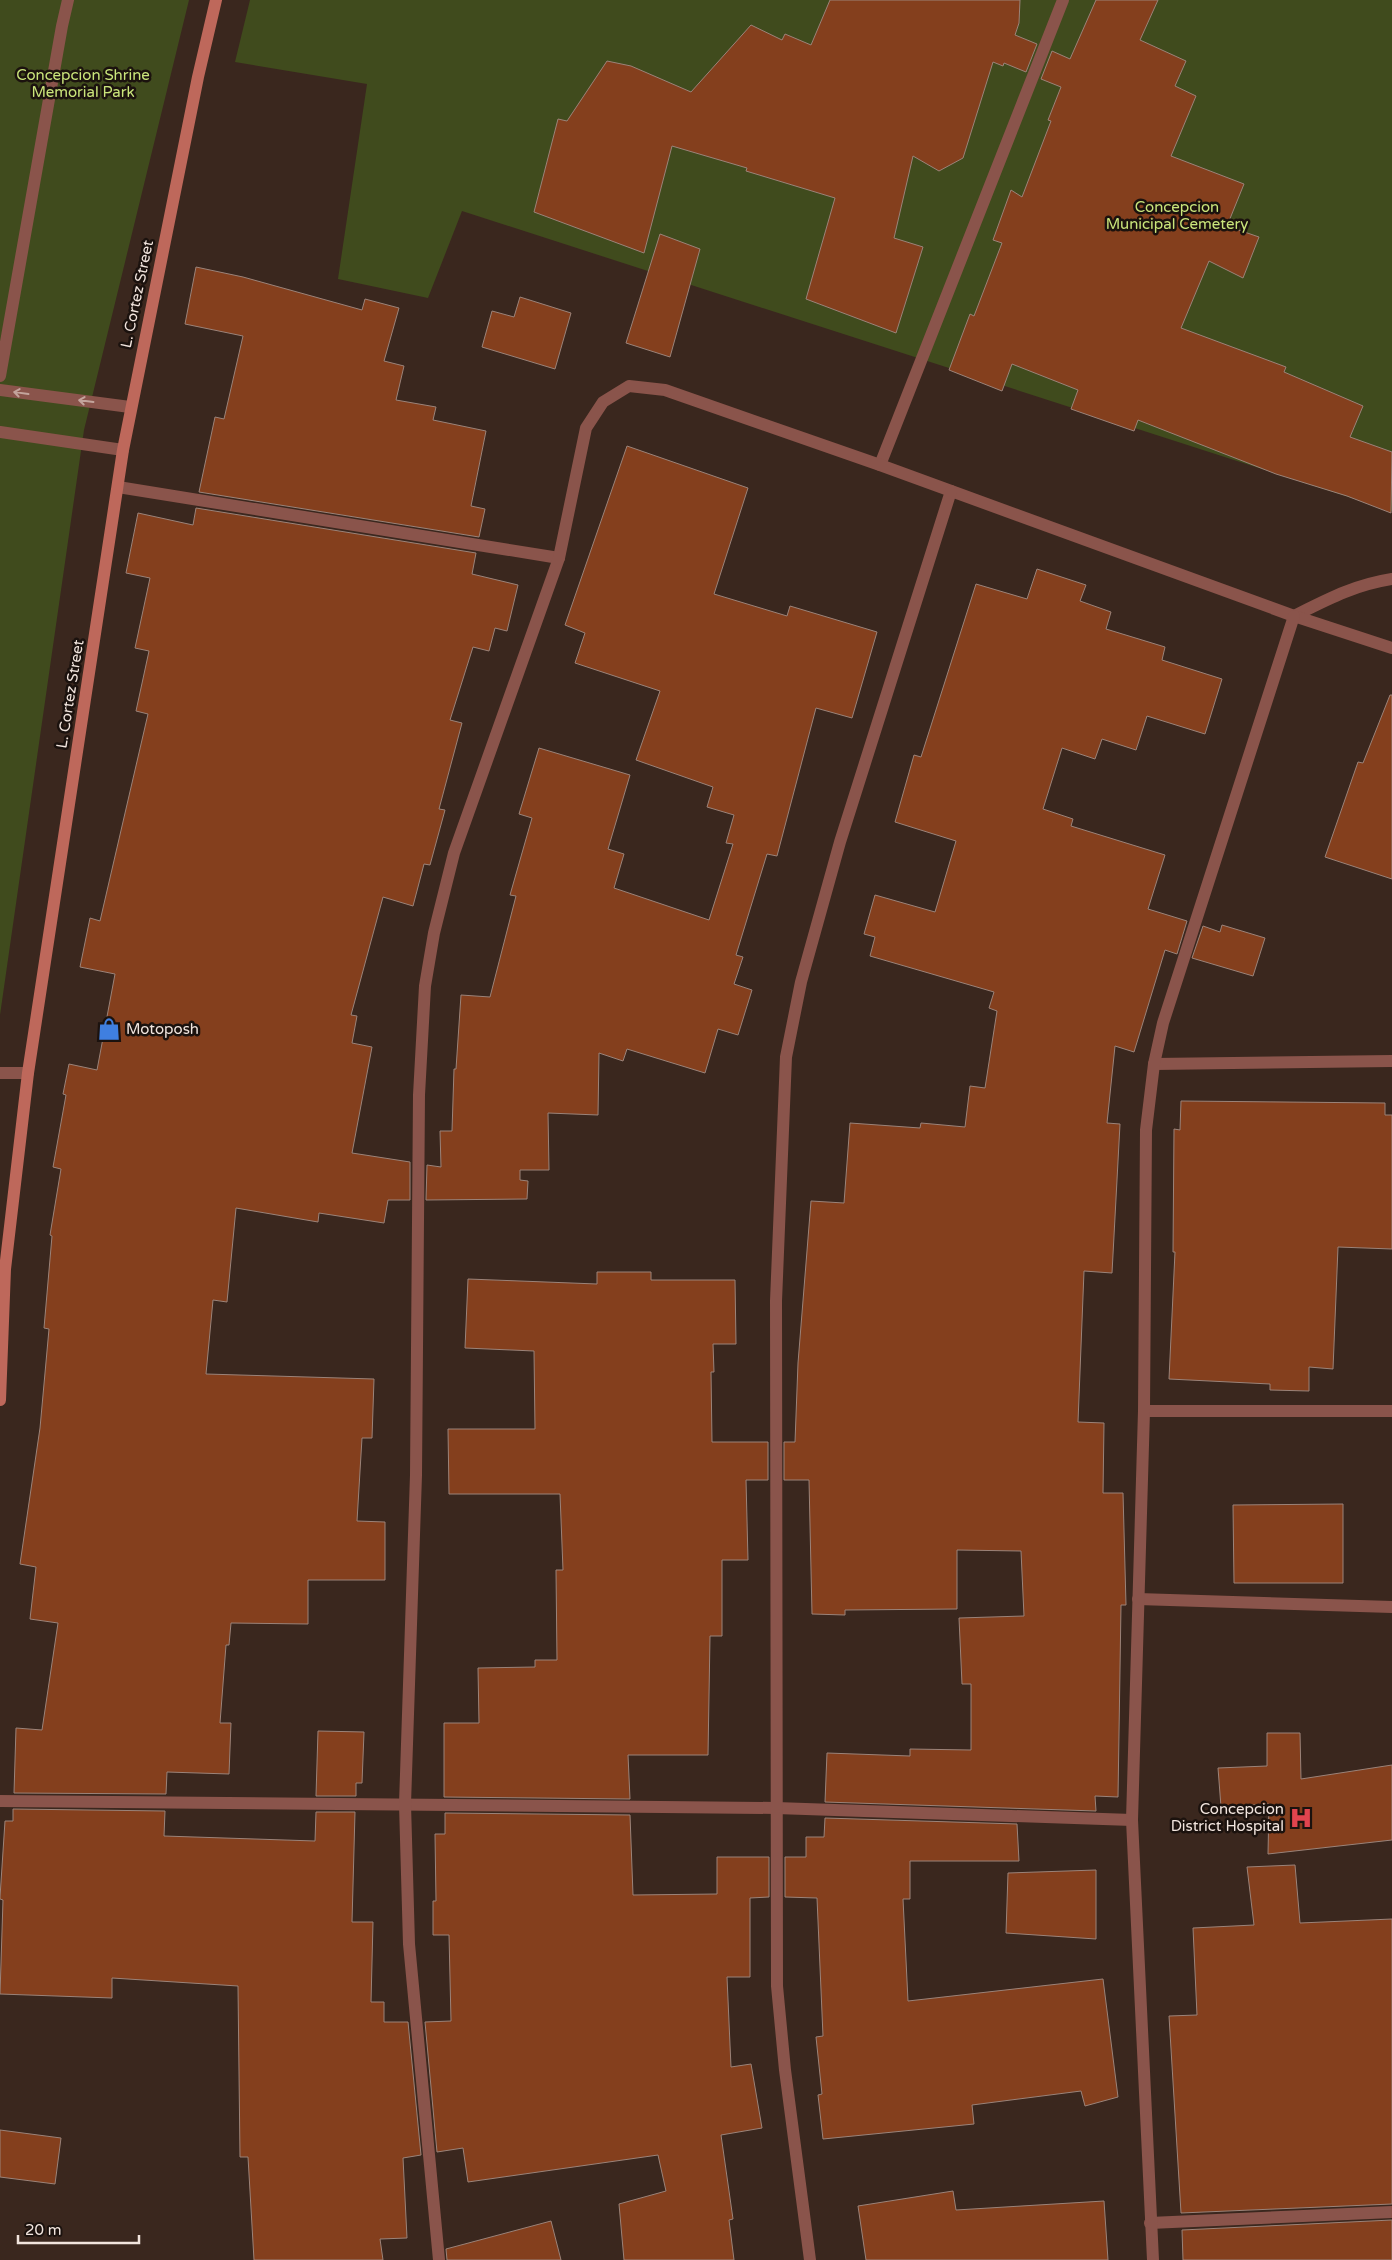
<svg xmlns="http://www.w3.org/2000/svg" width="1392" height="2260" viewBox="0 0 1392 2260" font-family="'Varela Round',sans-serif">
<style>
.green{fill:#404b1d}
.building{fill:#843f1d;stroke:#9b8379}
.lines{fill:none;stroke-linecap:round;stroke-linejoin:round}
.lane{stroke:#8a544b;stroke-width:12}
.street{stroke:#8a544b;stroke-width:12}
.secondary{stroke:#be685b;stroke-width:12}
.oneway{stroke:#c3a49c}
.labels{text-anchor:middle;stroke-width:5;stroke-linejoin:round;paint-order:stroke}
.park-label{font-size:15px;fill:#cae57b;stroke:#1b120e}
.street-label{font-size:15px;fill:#f2e5de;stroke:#1b120e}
.poi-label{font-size:15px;fill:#f2e5de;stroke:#1b120e;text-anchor:start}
</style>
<rect width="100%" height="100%" fill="#3a271e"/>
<g class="green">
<path d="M0,0H189L84,430L0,1015Z"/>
<path d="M250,0H1392V511L462,211L428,298L338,279L367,84L235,62Z"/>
</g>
<g class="building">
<path d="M830,0H1020L1019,23L1015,35L1037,44L1026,72L1004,63L1003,66L993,62L963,158L939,171L913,156L894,238L923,247L896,333L806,299L835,198L746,171L747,168L672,146L644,253L534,212L558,119L567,121L607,61L631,66L691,92L751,25L782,40L785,34L811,45Z"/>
<path d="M1096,0H1158L1140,40L1186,61L1175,86L1196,96L1171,156L1244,184L1227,226L1259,237L1243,278L1209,261L1181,328L1286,367L1284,372L1363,406L1350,437L1392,452L1391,513L1347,496L1276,474L1138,420L1134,431L1071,409L1078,390L1012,364L1002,391L949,370L970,314L974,316L1002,243L993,240L1011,190L1022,197L1051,121L1048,120L1061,87L1041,79L1052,51L1070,59Z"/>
<path d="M660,234L700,249L670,357L626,343Z"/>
<path d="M196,267L243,277L362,310L365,299L399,308L384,361L404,366L396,400L436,407L433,420L486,431L471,506L485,509L479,537L199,492L215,417L224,419L243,336L185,324Z"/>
<path d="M520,297L571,313L555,369L482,347L492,311L514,317Z"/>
<path d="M627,446L748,488L714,594L787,616L790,606L877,632L852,718L816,708L777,856L767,854L736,955L743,957L734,984L752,990L738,1035L718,1029L705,1073L627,1049L623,1061L599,1053L598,1115L548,1113L549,1170H520V1180L528,1181L527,1199L426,1200L427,1165L441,1167L440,1131H452L454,1069H456L461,995L490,997L516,896L510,895L532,818L519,814L539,748L630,775L608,849L624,854L614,888L709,920L733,844L726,843L734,815L707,807L713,787L636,760L660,691L575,663L585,633L565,625Z"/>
<path d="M196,508L476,553L472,574L518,585L507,631L495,628L489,651L473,647L450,720L462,723L439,809L445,810L430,865L424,864L413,906L383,897L351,1015L357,1016L352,1043L372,1047L352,1153L410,1162V1200H388L384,1223L319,1213L318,1222L236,1208L227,1302L213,1300L206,1374L374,1379L372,1438H362L357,1521L385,1522V1580H308V1624L231,1623L229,1645H226L220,1723H231L229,1774L167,1772L166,1794L14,1793L16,1728L42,1730L58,1623L30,1619L36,1567L20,1564L40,1428L49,1329L44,1328L52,1236L50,1235L61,1169L53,1167L66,1095L63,1094L69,1064L97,1070L115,974L80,967L90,918L100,921L148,714L136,711L149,651L135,648L150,578L126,573L138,513L193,525Z"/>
<path d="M1037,569L1086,585L1080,601L1111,612L1106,629L1165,647L1162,660L1222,679L1205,734L1147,716L1136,750L1102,739L1095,759L1062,748L1043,809L1073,819L1071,826L1165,855L1148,909L1187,921L1177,954L1165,950L1134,1052L1115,1046L1107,1123L1120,1124L1112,1273L1084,1271L1078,1422L1104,1423L1103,1493H1123L1126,1605H1121L1118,1797L1095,1796L1096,1811L825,1802L827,1753L910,1756V1749L971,1750V1684H962L959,1618L1024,1616L1021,1551L957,1550V1609L845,1610V1615L812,1614L809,1480H784V1442H795L798,1363L811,1201L844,1203L850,1123L920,1128L921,1123L965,1127L970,1086L985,1088L997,1011L989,1008L994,992L870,956L875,937L864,934L875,895L935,912L956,841L895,822L914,755L921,757L976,584L1027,599Z"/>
<path d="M1390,695H1392V879L1325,857L1358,762L1363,763Z"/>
<path d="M1222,925L1265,938L1253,976L1192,958L1203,926L1220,932Z"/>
<path d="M1181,1101L1385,1103V1115H1392V1249L1338,1247L1333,1369L1309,1367V1391L1270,1390V1384L1169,1379L1175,1252H1173L1174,1129L1180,1130Z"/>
<path d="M597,1272H651V1280H735L736,1344H713L714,1372H711L712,1442H768V1480H746L748,1560H722V1636H710L708,1755H628L630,1799L444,1797V1723H479L478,1668L535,1667V1660H557L556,1570H563L560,1494H449L448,1429H535L534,1351L465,1348L468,1279L597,1284Z"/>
<path d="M1343,1504V1583H1234L1233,1505Z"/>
<path d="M318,1731L364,1732L362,1783H356V1796H316Z"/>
<path d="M1267,1733H1300L1301,1779L1392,1765V1840L1268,1854L1269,1804L1221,1807L1218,1768L1267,1766Z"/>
<path d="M13,1809L165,1811L164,1836L315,1841L316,1812H355L352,1922H373L371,2002H384V2022H408L421,2155L403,2158L407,2238L380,2239L383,2260H254L248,2157H240L238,1986L112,1978V1998L0,1994L3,1900L0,1899V1897L5,1821H13Z"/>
<path d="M445,1813L630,1815L633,1895L717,1894V1857H769V1897L750,1898V1977H727L731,2067L751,2064L762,2128L721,2135L733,2219L729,2220L734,2260H624L619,2204L666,2191L658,2155L468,2182L463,2148L437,2152L425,2022L451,2021L449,1935H433V1901H436L435,1834H445Z"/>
<path d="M825,1818L1017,1824L1019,1861H910V1899H903L908,2001L1103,1979L1118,2097L1085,2106L1081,2091L972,2105L974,2124L823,2139L818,2095L822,2094L816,2037L823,2036L817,1898L785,1897V1857H806V1837H824Z"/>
<path d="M1295,1865L1300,1923L1392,1919V2204L1181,2213L1169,2016L1197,2015L1193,1928L1254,1925L1247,1867Z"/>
<path d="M1096,1870V1939L1006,1933L1008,1873Z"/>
<path d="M0,2130L61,2138L55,2184L0,2177Z"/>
<path d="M953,2191L956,2210L1104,2201L1108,2260H866L858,2206Z"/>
<path d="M1392,2220V2260H1183L1182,2230Z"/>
<path d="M551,2221L561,2260H447L446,2249Z"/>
</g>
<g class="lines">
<g class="lane">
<path d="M0,376L62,26L68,0"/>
<path d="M0,390L130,407"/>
<path d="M0,432L123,450"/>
<path d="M1294,616C1328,599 1354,585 1392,579"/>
<path d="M0,1073H28"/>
<path d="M1138,1599L1392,1607"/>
</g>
<g class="street">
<path d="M880,465L1063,0"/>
<path d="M118,487L559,558"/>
<path d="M1154,1064L1392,1061"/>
<path d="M1144,1411H1392"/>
<path d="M0,1801L776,1808L1132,1820"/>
<path d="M1150,2223L1392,2212"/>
<path d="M439,2260L409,1944L405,1804L416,1475L419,1095L425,986L434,933L454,853L559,558L586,428L603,402L629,386L665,390L880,465L1294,616L1392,648"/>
<path d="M810,2260L785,2070L777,1986L776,1301L786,1057L801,982L840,842L951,491"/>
<path d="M1153,2260L1132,1820L1144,1411L1146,1130L1154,1064L1163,1023L1294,616"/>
</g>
<path class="secondary" d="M0,1400L5,1269L28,1073L123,450L198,77L216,0"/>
</g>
<defs><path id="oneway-shaft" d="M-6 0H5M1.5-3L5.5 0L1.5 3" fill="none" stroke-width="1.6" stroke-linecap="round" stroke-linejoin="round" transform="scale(1.25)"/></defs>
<g class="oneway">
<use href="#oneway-shaft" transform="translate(21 393) rotate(-172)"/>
<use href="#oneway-shaft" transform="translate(86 401) rotate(-173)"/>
</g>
<defs>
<symbol id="shop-bare" viewBox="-9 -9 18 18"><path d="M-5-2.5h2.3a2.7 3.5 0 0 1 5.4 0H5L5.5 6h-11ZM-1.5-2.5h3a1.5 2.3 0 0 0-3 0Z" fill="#3f7fe0" stroke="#1b120e" stroke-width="2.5" paint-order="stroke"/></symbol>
<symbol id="hospital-bare" viewBox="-9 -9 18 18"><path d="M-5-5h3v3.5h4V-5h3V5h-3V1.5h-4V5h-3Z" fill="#e0444e" stroke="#1b120e" stroke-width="2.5" paint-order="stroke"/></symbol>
</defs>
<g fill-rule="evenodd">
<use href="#shop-bare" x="93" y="1013" width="32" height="32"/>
<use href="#hospital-bare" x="1285" y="1802" width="32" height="32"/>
</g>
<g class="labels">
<g class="park-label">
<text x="83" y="80">Concepcion Shrine<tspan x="83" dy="17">Memorial Park</tspan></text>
<text x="1177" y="212">Concepcion<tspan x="1177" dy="17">Municipal Cemetery</tspan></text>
</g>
<g class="street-label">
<text transform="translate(137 294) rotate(-78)" y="5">L. Cortez Street</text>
<text transform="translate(70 694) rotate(-81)" y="5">L. Cortez Street</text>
</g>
<g class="poi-label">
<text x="126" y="1034">Motoposh</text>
<text x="1284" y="1814" text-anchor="end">Concepcion<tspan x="1284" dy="17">District Hospital</tspan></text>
</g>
</g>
<path d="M18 2235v8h121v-8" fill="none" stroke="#f2e5de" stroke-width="2.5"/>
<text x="25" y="2235" font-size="15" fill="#f2e5de" stroke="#1b120e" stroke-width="4" paint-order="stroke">20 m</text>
</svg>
